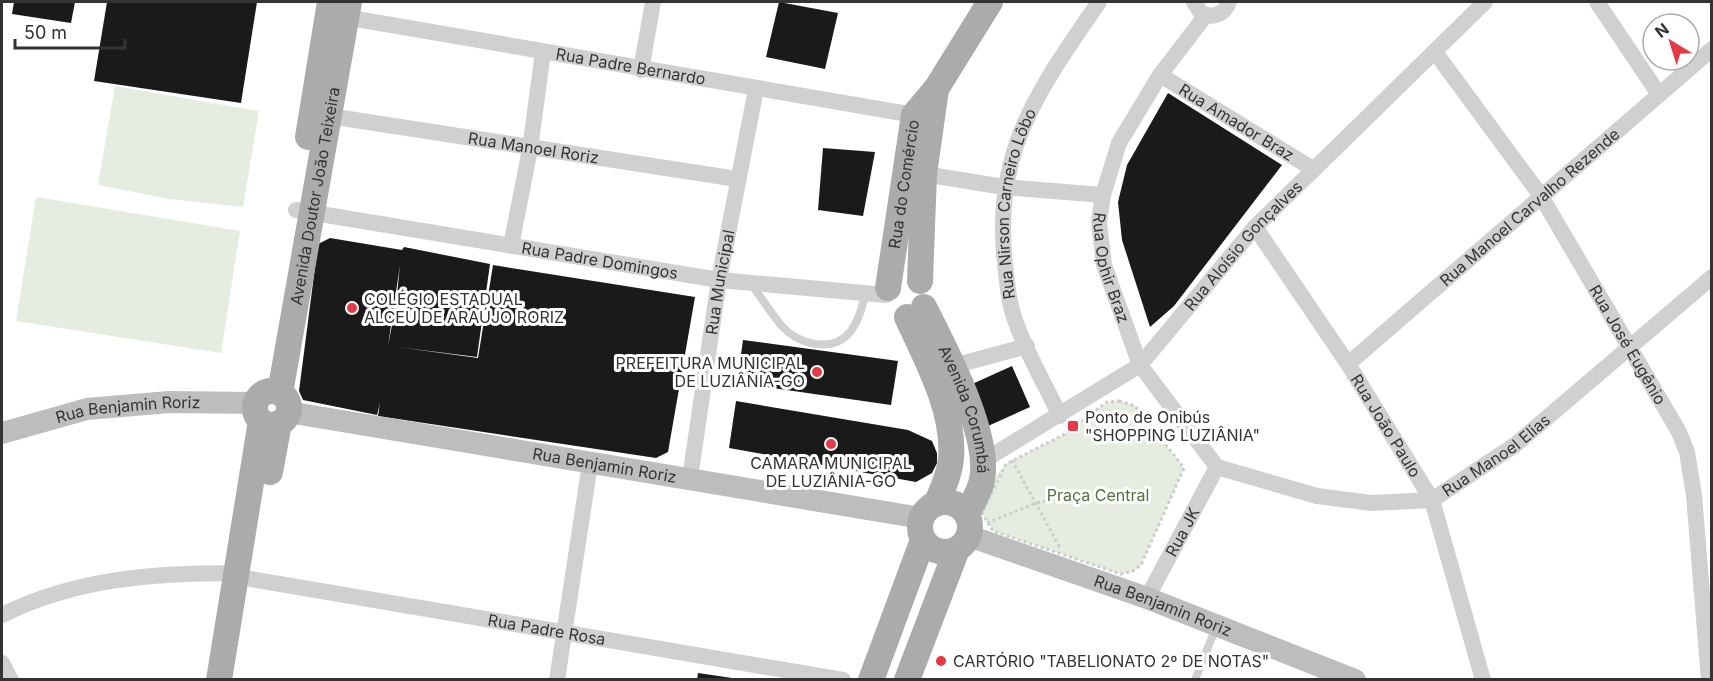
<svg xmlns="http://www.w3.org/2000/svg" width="1713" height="681" viewBox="0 0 1713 681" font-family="Inter,sans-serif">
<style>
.green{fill:#e6ecdf}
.building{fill:#1a1a1a;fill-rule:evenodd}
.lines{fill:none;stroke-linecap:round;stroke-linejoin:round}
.path{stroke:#cdcdcd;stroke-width:3;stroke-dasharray:3 3;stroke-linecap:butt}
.lane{stroke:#d0d0d0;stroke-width:8}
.street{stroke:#d0d0d0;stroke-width:16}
.secondary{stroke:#bdbdbd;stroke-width:22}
.primary{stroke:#ababab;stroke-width:26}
.poi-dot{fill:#e63946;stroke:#fff;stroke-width:2}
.labels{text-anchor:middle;stroke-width:6;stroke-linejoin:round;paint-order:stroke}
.street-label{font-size:16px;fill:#333;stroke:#fff}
.poi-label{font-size:16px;fill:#333;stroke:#fff;text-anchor:start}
.park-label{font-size:16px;fill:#56703f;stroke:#fff}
</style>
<rect width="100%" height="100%" fill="#fff"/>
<g class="green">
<path d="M115,86L259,111L243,207L169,199L98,185Z"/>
<path d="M36,197L240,231L221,353L16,321Z"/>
<path d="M1119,401L1135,406L1184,468L1141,565L1133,571L1121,574L993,531L982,513L997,475L1006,464L1063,435L1107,402Z"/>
</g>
<g class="building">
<path d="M14,2H75L71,23L12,14Z"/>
<path d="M107,2H257L241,103L94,81Z"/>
<path d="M779,2L838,13L825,69L766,57Z"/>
<path d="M1168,93L1282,165L1174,306L1150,327L1122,240L1118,202L1127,165Z"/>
<path d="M823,148L875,152L863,216L818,210Z"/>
<path d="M330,238L402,250L404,247L490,264L477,357L397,347L478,358L493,265L695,297L668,452L656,458L378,416L380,403L377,415L303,400L299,391L318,244ZM400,265L396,304L388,346Z"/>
<path d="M743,340L898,361L891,405L737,383Z"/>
<path d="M1012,366L1030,407L988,426L970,385Z"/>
<path d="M736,401L908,430L932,441L937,453V463L932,473L916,482L729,448Z"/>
<path d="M698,673L732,678V680H697Z"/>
</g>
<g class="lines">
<g class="path">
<path d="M1119,401L1135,406L1184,468L1141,565L1133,571L1121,574L993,531L982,513L1006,464L1063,435L1107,402Z"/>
<path d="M1012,460L1060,548"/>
<path d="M987,523L1036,503L1079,495"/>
</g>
<g class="lane">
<path d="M751,284C761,297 770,312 781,325C797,344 832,354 850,332C859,321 862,306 866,293"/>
<path d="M1195,680L1216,627"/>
</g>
<g class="street">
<path d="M1194,2L1201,13C1213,19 1225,14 1229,2"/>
<path d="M1597,2L1658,93"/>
<path id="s1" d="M1206,15L1160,75L1119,143L1103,195L1099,222L1104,265L1140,365L1217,467L1317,496L1371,503L1432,500L1515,445L1712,277"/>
<path id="s2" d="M339,16L914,115"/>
<path id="s3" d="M1435,52L1541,196L1679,432L1687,452L1694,495L1709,680"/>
<path d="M641,70L653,2"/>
<path id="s4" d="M1160,75L1313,169"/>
<path id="s5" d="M329,116L737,179"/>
<path d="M924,174L1004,187L1103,195"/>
<path id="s6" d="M296,210L719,280L886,295"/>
<path id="s7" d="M1255,227L1348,364L1432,500L1483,680"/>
<path d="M511,246L530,149L543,52"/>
<path id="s8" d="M1348,364L1712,49"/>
<path d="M953,366L1027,346"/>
<path id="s9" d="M1060,416C1045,384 1025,351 1014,317C1008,300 1007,281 1005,263C992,152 1039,89 1099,2"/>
<path id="s10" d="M983,461L1140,365L1255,227L1485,2"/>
<path id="s11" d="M690,478L719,280L756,89"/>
<path id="s12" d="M251,579L843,680"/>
<path id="s13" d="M1147,598L1217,467"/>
<path d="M2,615C77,578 155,573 237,573"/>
<path d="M2,663L11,680"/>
<path d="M557,680L590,464"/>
</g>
<g class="secondary">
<path id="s14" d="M288,412L921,518"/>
<path id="s15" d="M2,433L87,409L169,402L256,403"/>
<path id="s16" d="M969,536L1147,598L1355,680"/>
</g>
<g class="primary">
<path d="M308,137L330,2"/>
<path d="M920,281L924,174L936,89"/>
<path id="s17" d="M888,288L914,115L936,89L990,2"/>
<path id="s18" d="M924,307C944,347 994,440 981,484C978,494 972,504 967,514"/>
<path d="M907,317C926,359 955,410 951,458C950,473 943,488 937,502"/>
<circle cx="272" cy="408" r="17"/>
<path id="s19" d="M280,393L349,2"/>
<path d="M270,472L279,423"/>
<circle cx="945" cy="527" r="25"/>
<path d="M219,680L261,421"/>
<path d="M871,680L923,540"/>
<path d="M907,680L957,549"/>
</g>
</g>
<g class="poi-dot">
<circle cx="352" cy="308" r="6"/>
<circle cx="817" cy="372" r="6"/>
<rect x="1067" y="420" width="12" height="12" rx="3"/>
<circle cx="831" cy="444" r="6"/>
<circle cx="941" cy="661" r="6"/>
</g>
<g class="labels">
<g class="street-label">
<text dy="6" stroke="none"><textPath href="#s2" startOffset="296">Rua Padre Bernardo</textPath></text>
<text dy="6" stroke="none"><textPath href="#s4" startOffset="90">Rua Amador Braz</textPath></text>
<text dy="6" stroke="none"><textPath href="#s5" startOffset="207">Rua Manoel Roriz</textPath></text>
<text dy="6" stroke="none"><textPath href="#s17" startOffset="105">Rua do Comércio</textPath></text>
<text dy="6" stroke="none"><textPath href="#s19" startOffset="200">Avenida Doutor João Teixeira</textPath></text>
<text dy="6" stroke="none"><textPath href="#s9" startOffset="225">Rua Nirson Carneiro Lôbo</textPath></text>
<text dy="6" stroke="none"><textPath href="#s8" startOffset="240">Rua Manoel Carvalho Rezende</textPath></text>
<text dy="6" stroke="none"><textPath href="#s10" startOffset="342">Rua Aloísio Gonçalves</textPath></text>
<text dy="6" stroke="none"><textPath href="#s6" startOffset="308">Rua Padre Domingos</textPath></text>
<text dy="6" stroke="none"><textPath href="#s1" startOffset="284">Rua Ophir Braz</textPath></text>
<text dy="6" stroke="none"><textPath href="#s11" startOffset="198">Rua Municipal</textPath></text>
<text dy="6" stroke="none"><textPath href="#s3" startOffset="351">Rua José Eugênio</textPath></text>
<text dy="6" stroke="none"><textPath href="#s18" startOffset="111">Avenida Corumbá</textPath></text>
<text dy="6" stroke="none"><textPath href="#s15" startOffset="129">Rua Benjamin Roriz</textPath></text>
<text dy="6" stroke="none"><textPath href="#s7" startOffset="238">Rua João Paulo</textPath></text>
<text dy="6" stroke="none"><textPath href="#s1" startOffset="812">Rua Manoel Elias</textPath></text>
<text dy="6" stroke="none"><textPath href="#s14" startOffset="321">Rua Benjamin Roriz</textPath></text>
<text dy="6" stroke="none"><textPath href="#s13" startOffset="75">Rua JK</textPath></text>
<text dy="6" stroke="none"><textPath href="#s16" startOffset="206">Rua Benjamin Roriz</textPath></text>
<text dy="6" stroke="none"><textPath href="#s12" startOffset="300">Rua Padre Rosa</textPath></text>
</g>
<g class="poi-label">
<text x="364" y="305">COLÉGIO ESTADUAL<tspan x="364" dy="18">ALCEU DE ARAÚJO RORIZ</tspan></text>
<text x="805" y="369" text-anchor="end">PREFEITURA MUNICIPAL<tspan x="805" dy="18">DE LUZIÂNIA-GO</tspan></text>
<text x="1085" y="423">Ponto de Onibús<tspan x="1085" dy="18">"SHOPPING LUZIÂNIA"</tspan></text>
<text x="831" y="469" text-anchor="middle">CAMARA MUNICIPAL<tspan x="831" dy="18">DE LUZIÂNIA-GO</tspan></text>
<text x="953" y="667">CARTÓRIO "TABELIONATO 2º DE NOTAS"</text>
</g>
<g class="park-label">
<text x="1098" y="501">Praça Central</text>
</g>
</g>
<rect width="1713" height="681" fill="none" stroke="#333333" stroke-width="6"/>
<g transform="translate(1671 42) rotate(322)"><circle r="28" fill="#ffffff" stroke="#adadad" stroke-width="1.5"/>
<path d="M0-4.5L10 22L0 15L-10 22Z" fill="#e63946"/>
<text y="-9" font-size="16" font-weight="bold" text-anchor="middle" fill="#333333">N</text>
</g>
<path d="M15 39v9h110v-9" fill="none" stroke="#333333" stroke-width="3"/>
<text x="24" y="39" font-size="18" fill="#333333" stroke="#ffffff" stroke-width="4.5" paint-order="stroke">50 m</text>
</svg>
